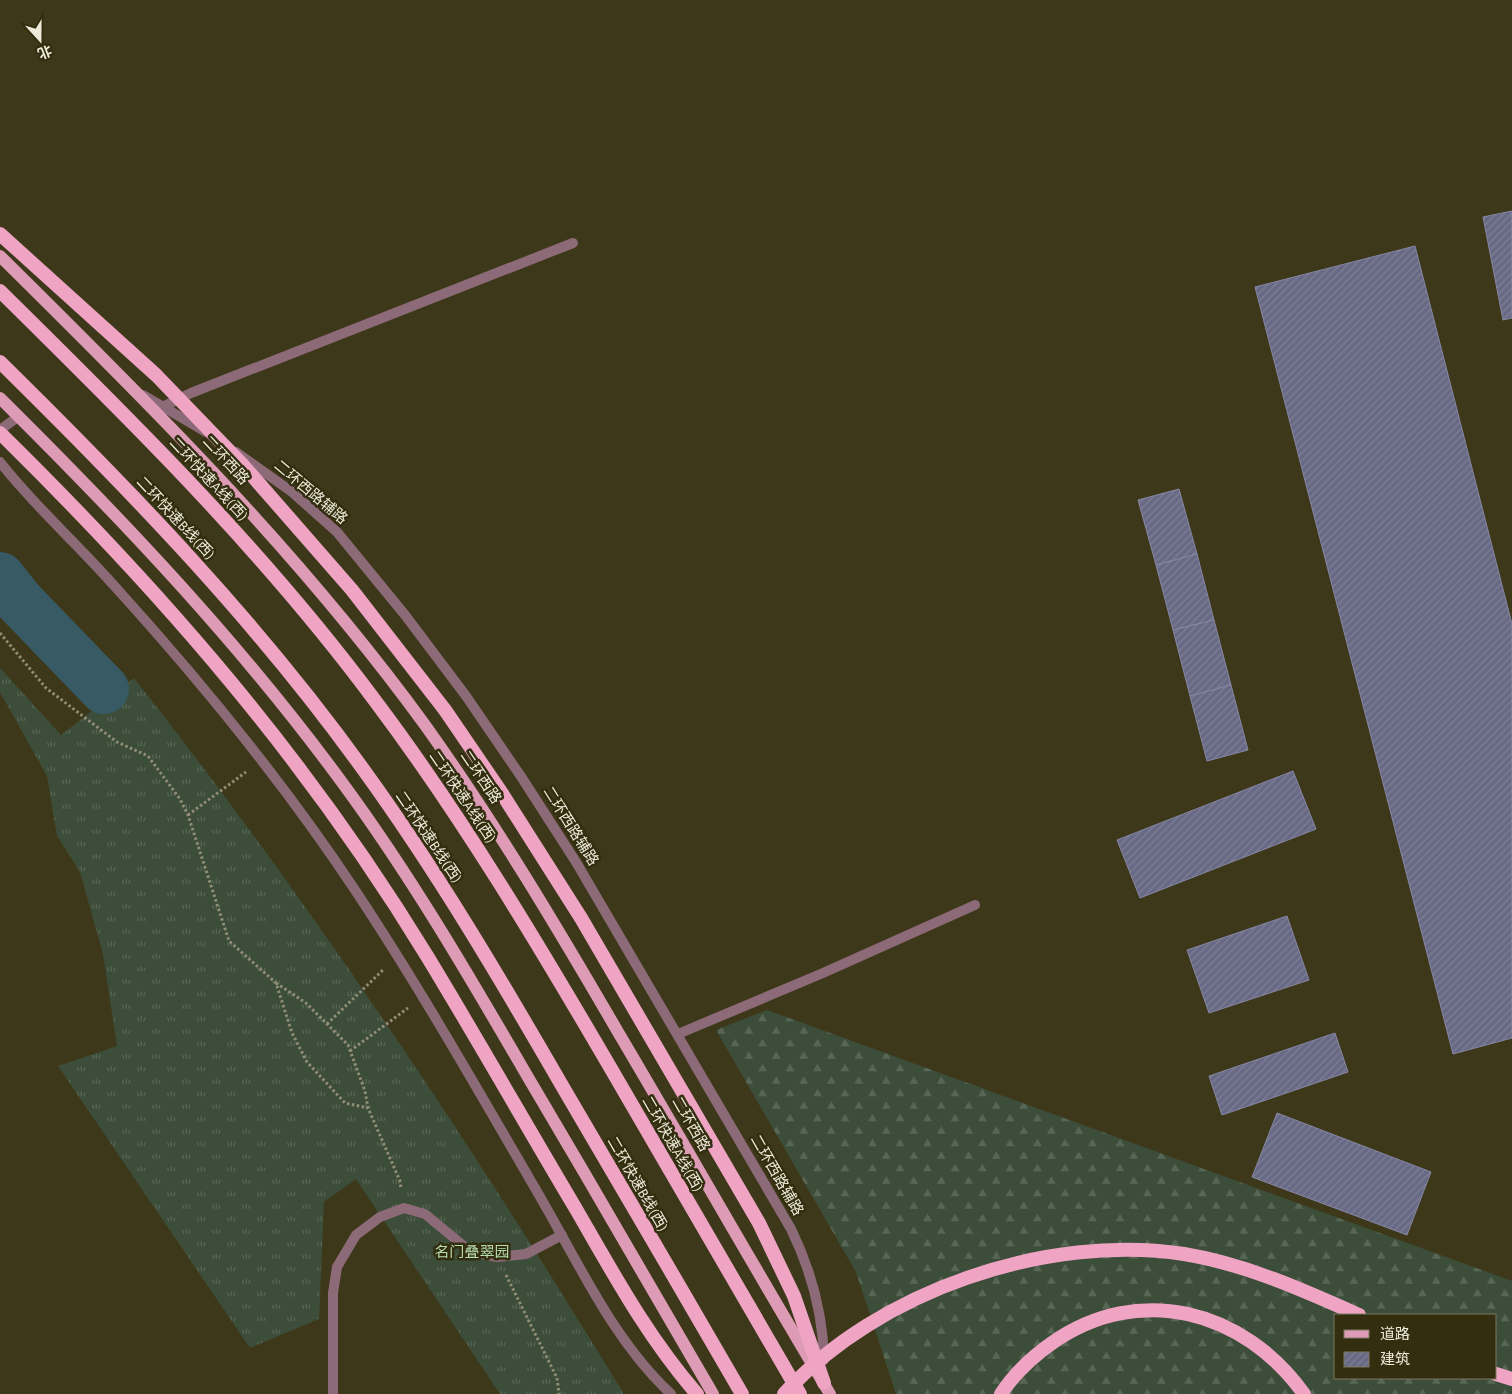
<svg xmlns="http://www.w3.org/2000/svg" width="1512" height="1394" viewBox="0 0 1512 1394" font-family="'Alegreya Sans','Noto Sans SC',sans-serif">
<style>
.grass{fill:url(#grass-tufts)}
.forest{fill:url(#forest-firs);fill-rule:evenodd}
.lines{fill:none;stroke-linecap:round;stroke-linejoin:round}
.river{stroke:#385a65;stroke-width:50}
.building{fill:url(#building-hatch);stroke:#8687a6}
.path{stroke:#928d75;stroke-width:3;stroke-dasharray:2.5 2.5;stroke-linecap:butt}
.service{stroke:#8c6a77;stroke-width:10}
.minor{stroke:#8c6a77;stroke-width:10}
.primary{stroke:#de9bb5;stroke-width:12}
.trunk{stroke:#eea4c2;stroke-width:14}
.labels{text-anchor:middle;stroke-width:5;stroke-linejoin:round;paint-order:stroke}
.street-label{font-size:15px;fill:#edead9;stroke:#332e10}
.park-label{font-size:15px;fill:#b6dbaf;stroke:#332e10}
</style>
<defs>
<pattern id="grass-tufts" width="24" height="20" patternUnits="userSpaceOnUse" patternTransform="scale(1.25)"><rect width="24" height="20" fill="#3c4d39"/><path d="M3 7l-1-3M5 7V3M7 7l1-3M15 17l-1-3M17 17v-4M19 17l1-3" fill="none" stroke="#586755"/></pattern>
<pattern id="forest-firs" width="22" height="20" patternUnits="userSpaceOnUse" patternTransform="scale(1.25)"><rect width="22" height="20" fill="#3c4d39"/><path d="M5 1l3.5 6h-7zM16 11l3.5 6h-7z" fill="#586755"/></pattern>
<pattern id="building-hatch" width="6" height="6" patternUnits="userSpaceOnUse" patternTransform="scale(1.25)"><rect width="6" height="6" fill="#686984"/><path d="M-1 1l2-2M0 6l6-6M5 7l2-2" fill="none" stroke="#7e7f95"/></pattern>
</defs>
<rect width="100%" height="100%" fill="#3e381a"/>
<path class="grass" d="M0,668L61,735L134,678C313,905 473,1147 624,1394H500L356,1179L324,1202L319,1319L250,1348L58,1066L117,1046L103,954L80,872L57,836L47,776L0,692Z"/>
<path class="forest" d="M767,1010L1512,1281V1394H896L856,1272L716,1030ZM1336,1315H1496V1378H1336Z"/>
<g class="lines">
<path class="river" d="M0,577L19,601L104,689"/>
</g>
<g class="building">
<path d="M1512,211V318L1503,320L1483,217Z"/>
<path d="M1415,246L1512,624V1038L1453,1054L1255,287Z"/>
<path d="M1179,489L1197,554L1156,565L1138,500Z"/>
<path d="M1197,554L1214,620L1173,630L1156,565Z"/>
<path d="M1214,620L1231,685L1190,696L1173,630Z"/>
<path d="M1231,685L1248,750L1207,761L1190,696Z"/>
<path d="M1293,771L1316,829L1140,898L1117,840Z"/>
<path d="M1287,916L1309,980L1209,1013L1187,950Z"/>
<path d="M1335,1033L1348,1072L1222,1115L1209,1076Z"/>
<path d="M1277,1113L1431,1172L1407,1235L1252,1177Z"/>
</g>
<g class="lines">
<g class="path">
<path d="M0,633L46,688L117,742L148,756L180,799L188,815L229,941L276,983L292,1033L307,1062L345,1103L368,1108"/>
<path d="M188,815L246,772"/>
<path d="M276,983L306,1003L348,1045L365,1091L368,1108L400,1181L401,1189"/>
<path d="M327,1024L384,969"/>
<path d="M350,1051L408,1008"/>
<path d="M506,1275L557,1378L559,1394"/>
</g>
<g class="service">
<path d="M156,410L191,393L573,243"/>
<path d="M678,1034L823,973L975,905"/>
</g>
<g class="minor">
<path d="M143,395L206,432"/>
<path d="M0,430L19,416"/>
<path d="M236,452L292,492L337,532L405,615L466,696L522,778L576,862L791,1229C811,1270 823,1314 824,1360"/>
<path d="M0,462C36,508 80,546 118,590C204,685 284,783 355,890C422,991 482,1097 543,1202C581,1268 615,1342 671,1394"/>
<path d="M333,1394V1293L337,1267L356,1235L380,1217L404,1208L425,1214L471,1252L497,1257L526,1254L562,1235"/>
</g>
<g class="primary">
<path d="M0,256C151,405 300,553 425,725C495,823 557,927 618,1032C689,1152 758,1274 830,1394"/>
<path d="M0,398C122,519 239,642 341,781C412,877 472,981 532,1084C593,1187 653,1291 713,1394"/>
</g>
<g class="trunk">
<path d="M0,234L156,375L242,464L352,590L445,710L501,792L581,918L759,1223L794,1296L824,1383"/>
<path d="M0,291C133,422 265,552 376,702C463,818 537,942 610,1067C673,1176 737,1285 800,1394"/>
<path d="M0,362C130,490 256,620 363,769C437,871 501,980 564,1089C624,1191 683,1292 742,1394"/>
<path d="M0,433C164,594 307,759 427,956C478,1040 526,1125 576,1209C613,1273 648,1338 697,1394"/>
<path d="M1496,1374L1512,1379"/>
<path d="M784,1394C877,1291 1048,1233 1184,1254C1245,1264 1303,1290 1359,1315"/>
<path d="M1001,1394C1014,1374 1032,1357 1052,1343C1139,1282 1244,1310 1304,1394"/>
</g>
</g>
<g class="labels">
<g class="street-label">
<text transform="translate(226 460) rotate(47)" y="5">二环西路</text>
<text transform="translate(209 479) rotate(47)" y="5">二环快速A线(西)</text>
<text transform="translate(311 492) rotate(40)" y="5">二环西路辅路</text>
<text transform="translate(176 518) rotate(47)" y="5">二环快速B线(西)</text>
<text transform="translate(481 777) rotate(56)" y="5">二环西路</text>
<text transform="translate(463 797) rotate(56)" y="5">二环快速A线(西)</text>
<text transform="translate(571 826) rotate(58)" y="5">二环西路辅路</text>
<text transform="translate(429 837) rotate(56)" y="5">二环快速B线(西)</text>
<text transform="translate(691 1124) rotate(60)" y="5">二环西路</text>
<text transform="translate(673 1144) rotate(60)" y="5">二环快速A线(西)</text>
<text transform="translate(777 1175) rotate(60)" y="5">二环西路辅路</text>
<text transform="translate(638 1184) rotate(60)" y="5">二环快速B线(西)</text>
</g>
<g class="park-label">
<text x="472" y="1257">名门叠翠园</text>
</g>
</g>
<rect x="1334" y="1314" width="162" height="65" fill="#332e10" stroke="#7d7960"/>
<rect x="1344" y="1330" width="25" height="8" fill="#de9bb5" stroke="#7d7960"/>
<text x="1380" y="1339" font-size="15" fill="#edead9">道路</text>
<rect x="1344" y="1352" width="25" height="15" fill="url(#building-hatch)" stroke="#7d7960"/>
<text x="1380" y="1364" font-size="15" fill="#edead9">建筑</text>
<g transform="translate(40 40) rotate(159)" stroke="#332e10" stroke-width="4" paint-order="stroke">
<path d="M0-4L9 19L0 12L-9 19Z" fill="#edead9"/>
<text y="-8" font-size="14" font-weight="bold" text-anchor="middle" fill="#edead9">北</text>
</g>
</svg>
